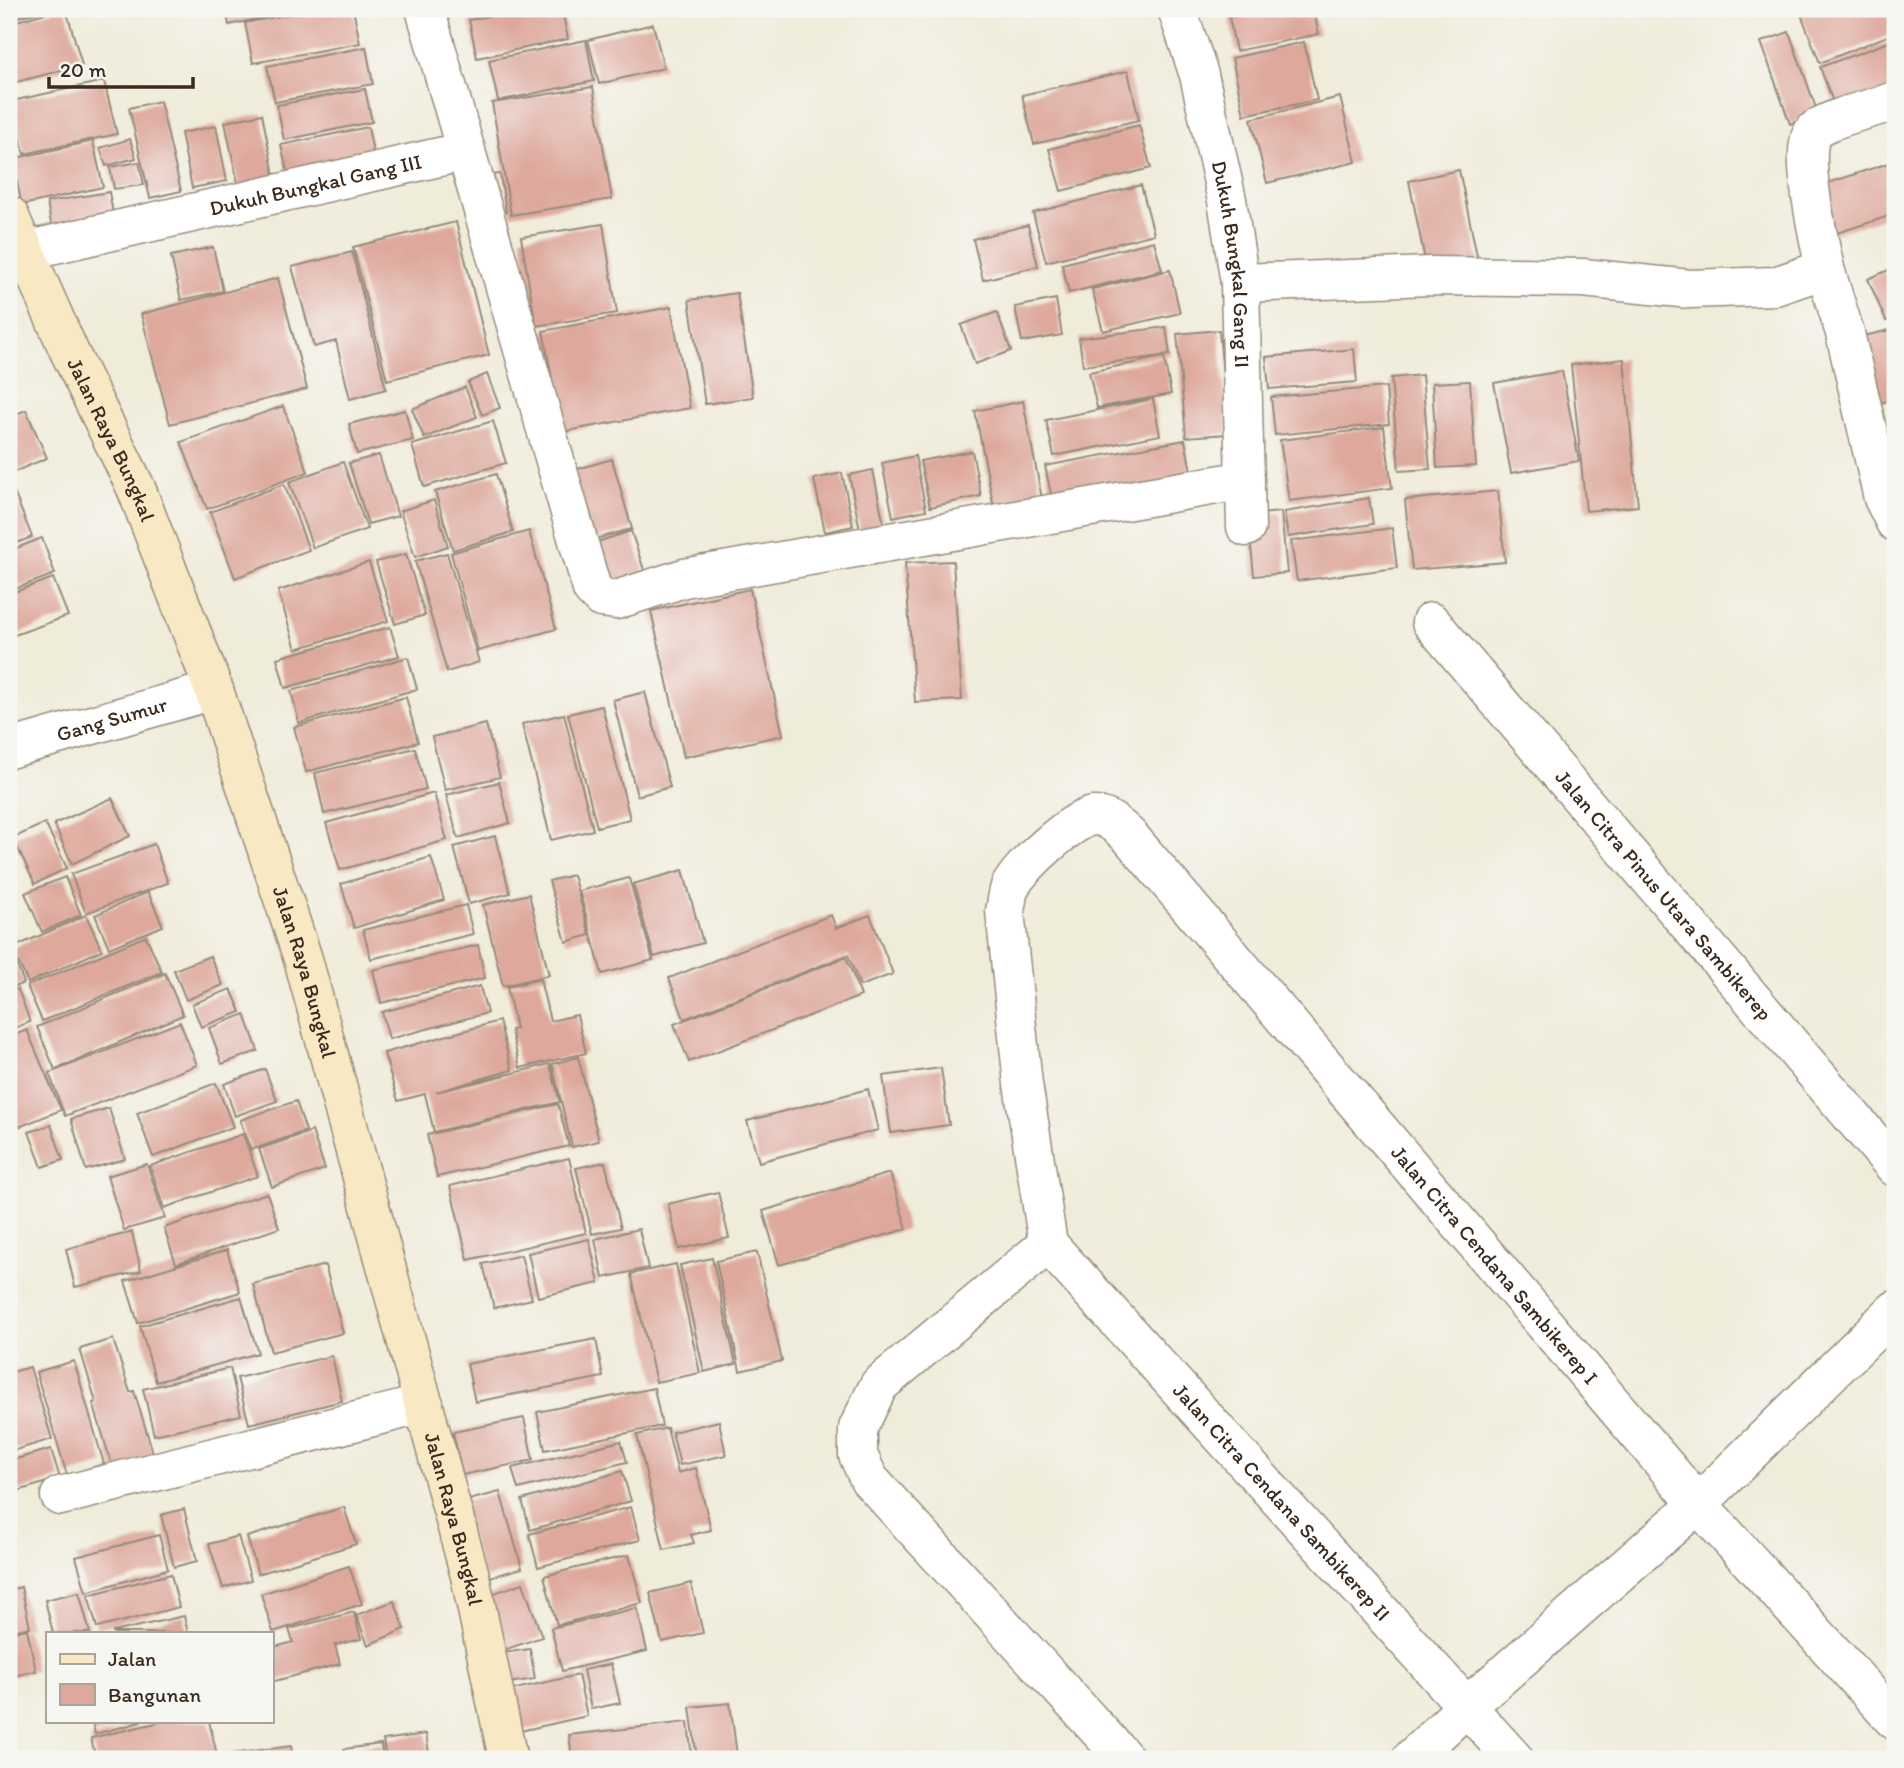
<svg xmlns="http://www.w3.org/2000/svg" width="1904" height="1768" viewBox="0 0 1904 1768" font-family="Itim,sans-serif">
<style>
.building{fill:#dea89c}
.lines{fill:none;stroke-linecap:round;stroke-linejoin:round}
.street-casing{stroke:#968b7c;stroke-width:41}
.secondary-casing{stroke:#968b7c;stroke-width:41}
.street{stroke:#fff;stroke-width:38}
.secondary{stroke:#f8e8c3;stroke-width:38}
.labels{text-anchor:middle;stroke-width:6;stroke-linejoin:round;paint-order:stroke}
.street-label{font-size:21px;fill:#3b2a1e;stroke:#f6f6f2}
</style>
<rect width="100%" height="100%" fill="#f6f6f2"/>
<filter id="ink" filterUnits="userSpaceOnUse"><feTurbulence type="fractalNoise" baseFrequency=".0143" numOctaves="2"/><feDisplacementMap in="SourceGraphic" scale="14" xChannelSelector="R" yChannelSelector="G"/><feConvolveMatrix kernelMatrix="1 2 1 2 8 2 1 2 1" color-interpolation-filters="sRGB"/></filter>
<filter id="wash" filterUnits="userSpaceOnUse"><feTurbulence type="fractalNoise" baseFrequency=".00686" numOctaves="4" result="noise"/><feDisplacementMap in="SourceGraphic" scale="28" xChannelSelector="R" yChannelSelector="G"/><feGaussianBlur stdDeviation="1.57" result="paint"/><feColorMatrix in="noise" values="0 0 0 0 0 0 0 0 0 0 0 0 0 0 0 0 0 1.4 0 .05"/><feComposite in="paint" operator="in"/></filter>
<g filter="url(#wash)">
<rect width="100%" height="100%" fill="#f0ecda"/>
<g id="blocks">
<g class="building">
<path d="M9,9H48V10L9,19Z"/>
<path d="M60,9H66L82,65L9,84V23Z"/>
<path d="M226,9H298V10L229,25Z"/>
<path d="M317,9H353L360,43L253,63L245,23Z"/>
<path d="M473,9H503L504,10L475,16Z"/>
<path d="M524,9H562L568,39L477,58L469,20Z"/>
<path d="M1269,9H1313L1319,34L1236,51L1229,17Z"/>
<path d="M1799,9H1887L1895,33L1820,63Z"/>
<path d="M653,24L664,68L599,84L588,40Z"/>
<path d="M1789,32L1818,114L1790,124L1761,42Z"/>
<path d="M586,40L594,81L498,101L489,60Z"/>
<path d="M1895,40V89L1836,110L1820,67Z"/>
<path d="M1304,42L1317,100L1244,115L1232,58Z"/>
<path d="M366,47L373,84L275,102L267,66Z"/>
<path d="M1128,71L1139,120L1034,144L1022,95Z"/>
<path d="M104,81L117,134L24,154L12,101Z"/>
<path d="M593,87L612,199L511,215L492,103Z"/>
<path d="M365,89L372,122L284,140L277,105Z"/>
<path d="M1340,97L1356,162L1267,183L1251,119Z"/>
<path d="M160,101L181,191L150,198L129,108Z"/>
<path d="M262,114L277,190L241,198L225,122Z"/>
<path d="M1139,125L1151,168L1061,191L1049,149Z"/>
<path d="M216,126L227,181L192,188L181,133Z"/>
<path d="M368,127L376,167L290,184L281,145Z"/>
<path d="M130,139L136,158L106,166L100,148Z"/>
<path d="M93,141L103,187L22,205L12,159Z"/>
<path d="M1895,161V214L1834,234L1819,186Z"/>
<path d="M139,162L144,185L114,189L110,167Z"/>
<path d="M1459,170L1479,265L1428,275L1409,181Z"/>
<path d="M500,174L506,212L488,215L482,176Z"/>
<path d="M1141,185L1154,234L1046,262L1033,213Z"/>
<path d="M109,192L116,229L54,239L47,202Z"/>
<path d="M456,222L489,355L387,380L353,247Z"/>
<path d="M603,224L617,313L536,326L521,237Z"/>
<path d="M1028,225L1038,266L983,280L973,239Z"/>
<path d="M1154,241L1162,270L1069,293L1062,264Z"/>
<path d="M213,247L223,291L181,300L171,256Z"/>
<path d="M352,252L386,389L350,399L336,341L314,347L292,267Z"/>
<path d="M1895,267V318L1886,321L1868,279Z"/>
<path d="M1170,270L1180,313L1103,331L1092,289Z"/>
<path d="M278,278L307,389L170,424L141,314Z"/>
<path d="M737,293L753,397L705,404L689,300Z"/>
<path d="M1056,299L1062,335L1022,342L1015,307Z"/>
<path d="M671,307L690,408L562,432L543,331Z"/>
<path d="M997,312L1011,351L975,364L961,325Z"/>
<path d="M1166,327L1170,355L1083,366L1079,338Z"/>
<path d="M1895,329V399L1876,404L1859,337Z"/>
<path d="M1219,330L1228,434L1186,437L1177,334Z"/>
<path d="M1354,349L1357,382L1269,389L1266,357Z"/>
<path d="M1164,357L1171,394L1097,408L1089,372Z"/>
<path d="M1624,359L1638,506L1586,511L1571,365Z"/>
<path d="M1562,371L1579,461L1511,473L1494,383Z"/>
<path d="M487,374L500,408L482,415L468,382Z"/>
<path d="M1422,375L1430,469L1399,471L1391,378Z"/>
<path d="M1470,381L1476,466L1437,468L1432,383Z"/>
<path d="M465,387L477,417L424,438L412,409Z"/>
<path d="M1386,387L1389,424L1275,435L1271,397Z"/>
<path d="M1153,399L1160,435L1054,456L1046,420Z"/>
<path d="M1023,401L1044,509L996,518L975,411Z"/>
<path d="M283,406L308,472L207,509L181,442Z"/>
<path d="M26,410L47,458L9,474V417Z"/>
<path d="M405,410L413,440L357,454L349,424Z"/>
<path d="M493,421L506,463L424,487L412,445Z"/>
<path d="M1384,427L1392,488L1289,501L1280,440Z"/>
<path d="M1185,440L1193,482L1054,508L1045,466Z"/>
<path d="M972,451L981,496L930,507L920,461Z"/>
<path d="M379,455L398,516L368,524L349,463Z"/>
<path d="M915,456L926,510L893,517L882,463Z"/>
<path d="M612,459L632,529L588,541L567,472Z"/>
<path d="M343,462L367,529L313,548L289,482Z"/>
<path d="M873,470L884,525L860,530L849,475Z"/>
<path d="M842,473L853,526L825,532L814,479Z"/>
<path d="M496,474L513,532L453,550L435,492Z"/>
<path d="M284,484L309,550L235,578L210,512Z"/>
<path d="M12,487L32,537L9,546V488Z"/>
<path d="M1498,491L1505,562L1412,570L1405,500Z"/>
<path d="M1369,498L1373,524L1288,537L1284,512Z"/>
<path d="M434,500L448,546L415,557L400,511Z"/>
<path d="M1281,512L1287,573L1254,576L1248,515Z"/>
<path d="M1392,528L1397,568L1297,581L1291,541Z"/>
<path d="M529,531L556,629L478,651L451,553Z"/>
<path d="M631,531L645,573L605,587L591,544Z"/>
<path d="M42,538L55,574L9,591V551Z"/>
<path d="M447,553L479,662L447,672L415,561Z"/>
<path d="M406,554L425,615L395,624L376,562Z"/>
<path d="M953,561L962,700L915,702L905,563Z"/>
<path d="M369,562L388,621L296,649L278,591Z"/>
<path d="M53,578L68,616L9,637V594Z"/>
<path d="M750,589L783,735L684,757L651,611Z"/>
<path d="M390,627L399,656L285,688L277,658Z"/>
<path d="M408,657L417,689L299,723L291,691Z"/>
<path d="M645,692L670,787L637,796L613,700Z"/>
<path d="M406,697L418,742L306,772L294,727Z"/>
<path d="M602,706L630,819L597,827L568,714Z"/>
<path d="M564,714L593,830L551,840L522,724Z"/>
<path d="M486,724L500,777L445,790L432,737Z"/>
<path d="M415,748L426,789L324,814L315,773Z"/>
<path d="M499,782L510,823L458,838L446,795Z"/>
<path d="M434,793L447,840L340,870L326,823Z"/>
<path d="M112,798L130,836L72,864L54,824Z"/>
<path d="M45,823L67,868L35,884L13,838Z"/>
<path d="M495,836L510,893L469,904L454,847Z"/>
<path d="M154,844L168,883L86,913L71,874Z"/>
<path d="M431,857L444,900L354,928L341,884Z"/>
<path d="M683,870L703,943L654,957L633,884Z"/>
<path d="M573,875L590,935L566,942L549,881Z"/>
<path d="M65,877L81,915L42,932L25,893Z"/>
<path d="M629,878L653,960L602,974L579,891Z"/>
<path d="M148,892L163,926L109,948L95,915Z"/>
<path d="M529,894L549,975L503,986L483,905Z"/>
<path d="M466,905L473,934L371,959L363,930Z"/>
<path d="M86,915L102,950L28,983L12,948Z"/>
<path d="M831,915L836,928L870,915L893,974L860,986L848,955L684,1019L669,978Z"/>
<path d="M146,936L162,972L42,1021L27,986Z"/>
<path d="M9,944L24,983L9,989Z"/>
<path d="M478,945L485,978L381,1003L373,970Z"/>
<path d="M210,956L223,985L186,1000L174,970Z"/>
<path d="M846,957L861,996L689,1062L674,1024Z"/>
<path d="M165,973L183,1015L55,1070L37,1027Z"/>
<path d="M540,979L550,1021L577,1015L586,1053L520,1068L511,1030L516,1029L507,987Z"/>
<path d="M480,986L487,1013L389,1039L382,1012Z"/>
<path d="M18,989L30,1022L9,1030V992Z"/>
<path d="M231,989L241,1012L201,1027L192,1004Z"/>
<path d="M245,1014L258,1051L222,1064L209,1028Z"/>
<path d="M499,1021L512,1070L436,1092L550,1064L560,1102L434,1132L425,1094L398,1101L384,1053Z"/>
<path d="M180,1022L197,1065L65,1116L49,1073Z"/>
<path d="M27,1030L61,1110L19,1127L9,1101V1037Z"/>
<path d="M578,1057L599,1141L572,1147L552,1064Z"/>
<path d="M941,1068L949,1125L891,1133L883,1076Z"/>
<path d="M265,1069L277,1101L235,1116L224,1084Z"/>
<path d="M216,1083L233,1127L153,1157L137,1113Z"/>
<path d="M868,1089L878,1130L759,1162L747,1121Z"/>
<path d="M296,1101L306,1131L251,1150L240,1120Z"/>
<path d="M558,1104L569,1146L437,1177L427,1135Z"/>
<path d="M109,1108L125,1159L86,1170L71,1119Z"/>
<path d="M51,1125L63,1160L42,1167L29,1132Z"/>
<path d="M312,1131L325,1169L272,1187L259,1149Z"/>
<path d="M243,1134L258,1176L164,1208L150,1166Z"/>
<path d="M569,1158L586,1233L468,1260L450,1186Z"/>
<path d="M605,1162L621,1228L592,1234L576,1168Z"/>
<path d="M147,1164L165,1218L124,1230L107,1176Z"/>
<path d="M890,1173L907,1229L779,1265L763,1211Z"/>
<path d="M718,1192L729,1238L679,1249L668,1204Z"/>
<path d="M267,1193L279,1228L176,1264L164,1228Z"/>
<path d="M639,1229L648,1268L603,1278L595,1239Z"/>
<path d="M132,1232L141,1271L75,1287L66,1249Z"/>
<path d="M589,1239L599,1283L538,1297L528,1253Z"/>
<path d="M227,1250L240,1292L138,1323L125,1281Z"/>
<path d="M757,1252L782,1361L740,1371L716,1261Z"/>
<path d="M521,1255L532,1299L494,1308L483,1264Z"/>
<path d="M712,1258L736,1364L704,1372L680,1265Z"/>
<path d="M676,1264L700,1373L656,1382L631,1274Z"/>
<path d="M325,1265L343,1333L271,1352L253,1284Z"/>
<path d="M241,1297L258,1353L156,1382L140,1326Z"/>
<path d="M113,1339L130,1392L134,1391L155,1459L114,1472L93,1403L96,1402L80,1349Z"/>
<path d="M596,1339L603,1377L475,1402L467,1364Z"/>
<path d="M332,1356L342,1401L249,1424L237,1378Z"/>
<path d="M74,1361L104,1464L67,1475L36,1372Z"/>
<path d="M30,1367L52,1439L9,1452V1373Z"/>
<path d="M230,1368L241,1415L154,1435L143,1389Z"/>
<path d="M654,1388L662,1426L545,1450L537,1412Z"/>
<path d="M524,1418L533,1460L462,1475L453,1432Z"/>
<path d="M719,1421L726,1455L680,1465L672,1432Z"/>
<path d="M667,1428L678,1473L696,1468L711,1530L691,1535L694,1543L664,1550L637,1435Z"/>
<path d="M621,1441L627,1462L518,1489L512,1468Z"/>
<path d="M51,1449L60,1478L18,1491L9,1461Z"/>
<path d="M622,1471L631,1501L530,1530L522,1500Z"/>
<path d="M500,1492L522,1568L483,1579L461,1502Z"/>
<path d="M344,1507L356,1544L258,1574L247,1537Z"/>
<path d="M631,1507L640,1540L538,1567L529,1534Z"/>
<path d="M184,1509L197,1561L174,1567L161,1515Z"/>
<path d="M159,1535L168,1569L86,1592L76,1557Z"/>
<path d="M238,1536L251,1580L223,1588L209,1544Z"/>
<path d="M629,1555L642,1603L557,1625L544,1576Z"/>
<path d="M349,1566L362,1604L273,1632L261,1594Z"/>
<path d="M171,1574L179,1607L97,1628L88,1595Z"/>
<path d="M523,1583L542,1637L501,1651L483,1597Z"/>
<path d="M691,1583L703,1633L662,1642L650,1593Z"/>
<path d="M21,1587L30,1627L9,1632V1590Z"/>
<path d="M79,1592L90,1633H53L45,1600Z"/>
<path d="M394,1601L405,1629L368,1645L356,1615Z"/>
<path d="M637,1608L647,1651L562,1671L551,1628Z"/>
<path d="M354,1612L361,1639L335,1645L340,1664L271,1682V1648L293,1642L289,1629Z"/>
<path d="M184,1616L188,1633H113V1632Z"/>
<path d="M27,1629L36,1671L9,1677V1633Z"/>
<path d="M530,1649L535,1679L508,1683L503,1653Z"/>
<path d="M611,1664L620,1703L591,1709L583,1670Z"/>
<path d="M578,1675L587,1716L507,1734L498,1693Z"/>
<path d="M730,1703L737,1755L697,1759L690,1707Z"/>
<path d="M92,1721H141V1722L95,1734Z"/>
<path d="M165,1721H209L218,1759H96L91,1738Z"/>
<path d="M688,1722L692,1759H572L569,1735Z"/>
<path d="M426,1734L430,1759H386L383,1740Z"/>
<path d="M381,1744L383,1759H346L344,1749Z"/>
<path d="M291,1746L293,1759H233L232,1754Z"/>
<path d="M341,1752L342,1759H295V1758Z"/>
</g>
</g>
</g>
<g filter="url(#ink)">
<use href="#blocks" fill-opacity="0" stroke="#968b7c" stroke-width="2"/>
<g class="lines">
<defs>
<g id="street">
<path d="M425,9L592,589L601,598L616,600L684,578L1245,480"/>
<path id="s1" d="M1177,9L1199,75L1227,200L1240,283L1246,527"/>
<path id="s2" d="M24,251L466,151"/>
<path d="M1825,269L1845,333L1883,498L1895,522"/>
<path d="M1240,283L1430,276L1583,278L1690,289L1775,286L1825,269C1820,244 1797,148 1814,131C1825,119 1878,107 1895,101"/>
<path id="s3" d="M1431,622L1895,1167"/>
<path id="s4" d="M9,749L214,690"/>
<path id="s5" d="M1048,1244L1514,1759"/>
<path d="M60,1496L424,1404"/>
<path id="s6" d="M1125,1759L869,1479L858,1455V1428L879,1385L1048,1244L1023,1084L1005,911C1007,903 1007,892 1011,885C1022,866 1072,819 1093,816C1108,815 1120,828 1130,837L1698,1504L1895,1721"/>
<path d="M1411,1759L1466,1707L1698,1504L1895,1310"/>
</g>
<g id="secondary">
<path id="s7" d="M9,215L69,351L136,488L214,690L303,959L470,1576L508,1759"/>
</g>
</defs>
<use href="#street" class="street-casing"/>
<use href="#secondary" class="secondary-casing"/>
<use href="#street" class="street"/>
<use href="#secondary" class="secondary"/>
</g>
</g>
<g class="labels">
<g class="street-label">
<text dy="7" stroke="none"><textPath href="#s2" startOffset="299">Dukuh Bungkal Gang III</textPath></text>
<text dy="7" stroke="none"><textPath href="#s1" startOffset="262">Dukuh Bungkal Gang II</textPath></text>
<text dy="7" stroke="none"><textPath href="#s7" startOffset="247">Jalan Raya Bungkal</textPath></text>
<text dy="7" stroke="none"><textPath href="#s4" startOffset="107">Gang Sumur</textPath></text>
<text dy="7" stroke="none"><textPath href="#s3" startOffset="359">Jalan Citra Pinus Utara Sambikerep</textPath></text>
<text dy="7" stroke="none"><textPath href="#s7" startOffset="814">Jalan Raya Bungkal</textPath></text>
<text dy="7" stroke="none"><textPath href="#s6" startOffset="1778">Jalan Citra Cendana Sambikerep I</textPath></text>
<text dy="7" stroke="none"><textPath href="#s5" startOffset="348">Jalan Citra Cendana Sambikerep II</textPath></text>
<text dy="7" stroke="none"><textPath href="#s7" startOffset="1381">Jalan Raya Bungkal</textPath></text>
</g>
</g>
<rect width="1904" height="1768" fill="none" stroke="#f6f6f2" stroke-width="35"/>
<rect x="46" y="1632" width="228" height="91" fill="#f6f6f2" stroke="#aba49d" stroke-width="2"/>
<rect x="60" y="1654" width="35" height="10" fill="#f8e8c3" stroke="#aba49d" stroke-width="2"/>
<text x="108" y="1666" font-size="21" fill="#3b2a1e">Jalan</text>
<rect x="60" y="1684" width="35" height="21" fill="#dea89c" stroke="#aba49d" stroke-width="2"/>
<text x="108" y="1702" font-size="21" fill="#3b2a1e">Bangunan</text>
<path d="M49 77v10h144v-10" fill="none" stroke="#3b2a1e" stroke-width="3.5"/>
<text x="60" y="77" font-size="21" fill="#3b2a1e" stroke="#f6f6f2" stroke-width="5" paint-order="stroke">20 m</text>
</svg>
